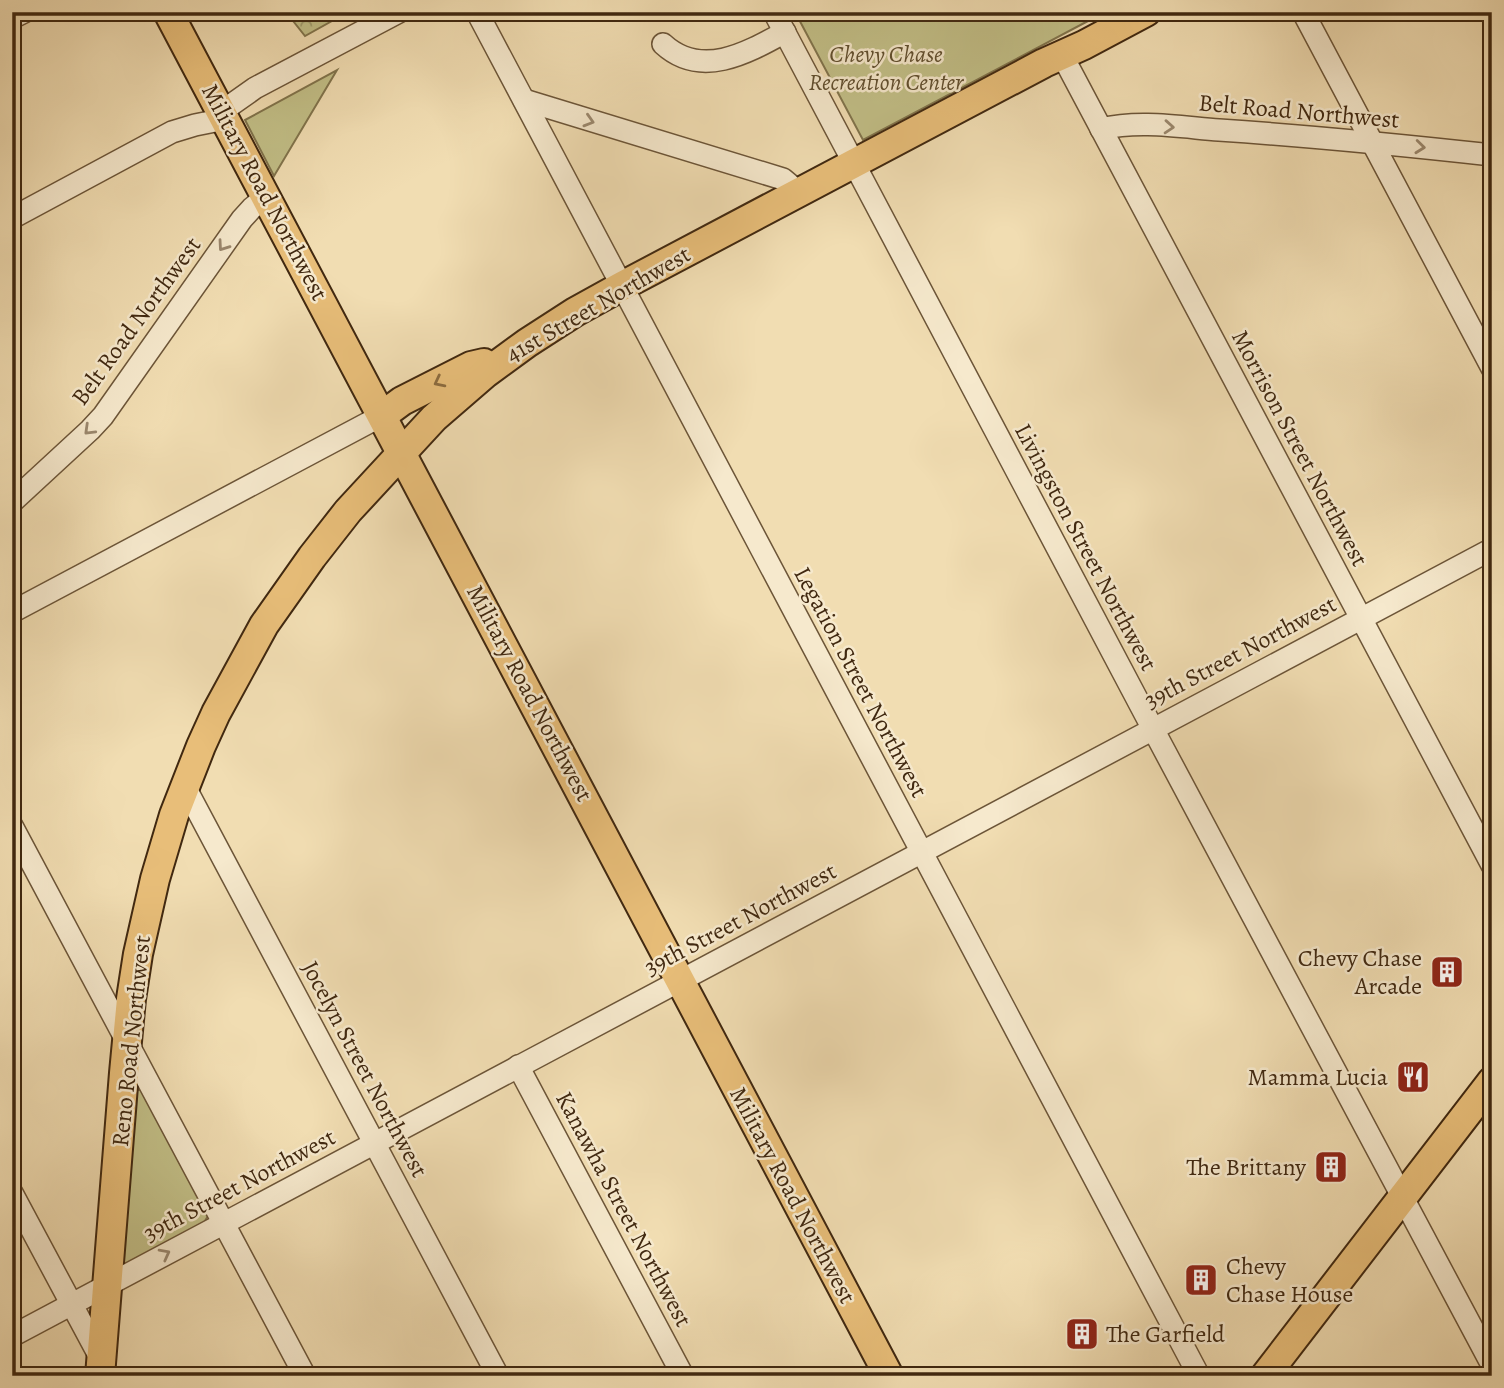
<svg xmlns="http://www.w3.org/2000/svg" width="1504" height="1388" viewBox="0 0 1504 1388" font-family="Alegreya,serif">
<style>
.green{fill:#c2bf87;stroke:#81744c;stroke-width:2}
.forest{fill:url(#forest-crowns);stroke:#81744c;stroke-width:2}
.lines{fill:none;stroke-linecap:round;stroke-linejoin:round}
.minor-casing{stroke:#6c5538;stroke-width:24}
.major-casing{stroke:#402810;stroke-width:32}
.minor{stroke:#f6e9cd;stroke-width:21}
.major{stroke:#e8be79;stroke-width:28}
.oneway{stroke:#9b886e}
.oneway2{stroke:#8c6c3f}
.labels{text-anchor:middle;stroke-width:5;stroke-linejoin:round;paint-order:stroke}
.park-label{font-size:24px;font-style:italic;fill:#604e2e;stroke:#f6e9cd}
.street-label{font-size:24px;fill:#402810;stroke:#f6e9cd}
.poi-label{font-size:24px;fill:#402810;stroke:#f6e9cd;text-anchor:end}
</style>
<defs>
<pattern id="forest-crowns" width="20" height="18" patternUnits="userSpaceOnUse" patternTransform="scale(1.75)"><rect width="20" height="18" fill="#c2bf87"/><path d="M2 6a3 3 0 1 1 6 0M12 15a3 3 0 1 1 6 0" fill="none" stroke="#9f9b6d"/></pattern>
</defs>
<rect width="100%" height="100%" fill="#f1ddb2"/>
<filter id="stains"><feTurbulence type="fractalNoise" baseFrequency=".00286" numOctaves="4"/><feColorMatrix values="0 0 0 0 .2 0 0 0 0 .09 0 0 0 0 .02 0 0 0 .5 -.17"/></filter>
<radialGradient id="worn" r=".72"><stop offset=".6" stop-color="#630" stop-opacity="0"/><stop offset="1" stop-color="#630" stop-opacity=".3"/></radialGradient>
<g class="green">
<path d="M795,12H1105L863,140Z"/>
<path d="M337,70L274,176L245,120Z"/>
<path d="M137,1090H141L208,1216L203,1224L128,1263L124,1264L120,1262L134,1092Z"/>
</g>
<path class="forest" d="M286,12H348L305,36Z"/>
<g class="lines">
<defs>
<g id="minor">
<path d="M477,12L1199,1376"/>
<path d="M774,12L1145,714L1492,1365"/>
<path d="M1303,12L1492,368"/>
<path d="M12,18L24,12"/>
<path d="M663,44C701,79 747,53 785,32"/>
<path d="M1062,55L1492,865"/>
<path d="M524,100L783,179L789,184L797,194"/>
<path d="M221,112L255,88L399,12"/>
<path d="M1101,129C1139,120 1180,127 1219,130C1310,136 1401,145 1492,155"/>
<path d="M12,218L172,132L195,125L225,119"/>
<path d="M12,502L90,430L103,416L242,219L252,208L267,196"/>
<path d="M12,612L383,415"/>
<path d="M185,787L498,1376"/>
<path d="M12,826L305,1376"/>
<path d="M518,1066L683,1376"/>
<path d="M12,1193L102,1361"/>
<path d="M12,1336L1492,549"/>
</g>
<g id="major">
<path d="M168,12C411,465 649,921 889,1376"/>
<path d="M383,415L402,401L471,366L484,363"/>
<path d="M100,1376L124,1073L131,999L138,954L155,879L174,815L201,746L216,713L264,625L312,557L348,511L434,418L486,373L527,343L575,312L622,286L1044,63L1084,45L1146,12"/>
<path d="M1265,1376L1492,1081"/>
</g>
</defs>
<use href="#minor" class="minor-casing"/>
<use href="#major" class="major-casing"/>
<use href="#minor" class="minor"/>
<use href="#major" class="major"/>
</g>
<defs><path id="oneway-chevron" d="M-2-3.5L2.5 0L-2 3.5" fill="none" stroke-width="1.6" stroke-linecap="round" stroke-linejoin="round" transform="scale(1.75)"/></defs>
<g class="oneway">
<use href="#oneway-chevron" transform="translate(589 121) rotate(17)"/>
<use href="#oneway-chevron" transform="translate(1169 127) rotate(4)"/>
<use href="#oneway-chevron" transform="translate(1420 147) rotate(6)"/>
<use href="#oneway-chevron" transform="translate(223 246) rotate(125)"/>
<use href="#oneway-chevron" transform="translate(89 430) rotate(136)"/>
<use href="#oneway-chevron" transform="translate(165 1254) rotate(-28)"/>
</g>
<use class="oneway2" href="#oneway-chevron" transform="translate(439 382) rotate(153)"/>
<defs>
<symbol id="building-square" viewBox="-11 -11 22 22"><rect x="-9" y="-9" width="18" height="18" rx="4" fill="#8f2418" stroke="#f6e9cd"/><path d="M-4-6H4V6H1V3H-1V6H-4ZM-2.5-4.3h1.7v1.8h-1.7ZM.8-4.3h1.7v1.8H.8ZM-2.5-1h1.7V.8h-1.7ZM.8-1h1.7V.8H.8Z" fill="#fff"/></symbol>
<symbol id="restaurant-square" viewBox="-11 -11 22 22"><rect x="-9" y="-9" width="18" height="18" rx="4" fill="#8f2418" stroke="#f6e9cd"/><path d="M-5-6h1v4h1v-4h1v4h1v-4h1v5L-1.5 .5V6h-2V.5L-5-1ZM5-6V6H3V1.5H1.5Q1.5-4 5-6Z" fill="#fff"/></symbol>
</defs>
<g fill-rule="evenodd">
<use href="#building-square" x="1428" y="953" width="38" height="38"/>
<use href="#restaurant-square" x="1394" y="1058" width="38" height="38"/>
<use href="#building-square" x="1312" y="1148" width="38" height="38"/>
<use href="#building-square" x="1182" y="1261" width="38" height="38"/>
<use href="#building-square" x="1063" y="1315" width="38" height="38"/>
</g>
<g class="labels">
<g class="park-label">
<text x="886" y="62">Chevy Chase<tspan x="886" dy="28">Recreation Center</tspan></text>
</g>
<g class="street-label">
<text transform="translate(1299 111) rotate(5)" y="8">Belt Road Northwest</text>
<text transform="translate(265 192) rotate(62)" y="8">Military Road Northwest</text>
<text transform="translate(598 304) rotate(-30)" y="8">41st Street Northwest</text>
<text transform="translate(136 321) rotate(-54)" y="8">Belt Road Northwest</text>
<text transform="translate(1300 448) rotate(62)" y="8">Morrison Street Northwest</text>
<text transform="translate(1086 547) rotate(62)" y="8">Livingston Street Northwest</text>
<text transform="translate(1240 652) rotate(-28)" y="8">39th Street Northwest</text>
<text transform="translate(861 682) rotate(62)" y="8">Legation Street Northwest</text>
<text transform="translate(530 693) rotate(62)" y="8">Military Road Northwest</text>
<text transform="translate(740 919) rotate(-28)" y="8">39th Street Northwest</text>
<text transform="translate(131 1041) rotate(-84)" y="8">Reno Road Northwest</text>
<text transform="translate(365 1069) rotate(62)" y="8">Jocelyn Street Northwest</text>
<text transform="translate(239 1185) rotate(-28)" y="8">39th Street Northwest</text>
<text transform="translate(793 1195) rotate(62)" y="8">Military Road Northwest</text>
<text transform="translate(624 1209) rotate(62)" y="8">Kanawha Street Northwest</text>
</g>
<g class="poi-label">
<text x="1422" y="966">Chevy Chase<tspan x="1422" dy="28">Arcade</tspan></text>
<text x="1388" y="1085">Mamma Lucia</text>
<text x="1306" y="1175">The Brittany</text>
<text x="1226" y="1274" text-anchor="start">Chevy<tspan x="1226" dy="28">Chase House</tspan></text>
<text x="1106" y="1342" text-anchor="start">The Garfield</text>
</g>
</g>
<rect width="1504" height="1388" fill="none" stroke="#f1ddb2" stroke-width="42"/>
<rect x="14" y="14" width="1476" height="1360" fill="none" stroke="#402810" stroke-width="3.5"/>
<rect x="21" y="21" width="1462" height="1346" fill="none" stroke="#402810" stroke-width="2"/>
<rect width="100%" height="100%" filter="url(#stains)"/>
<rect width="100%" height="100%" fill="url(#worn)"/>
</svg>
